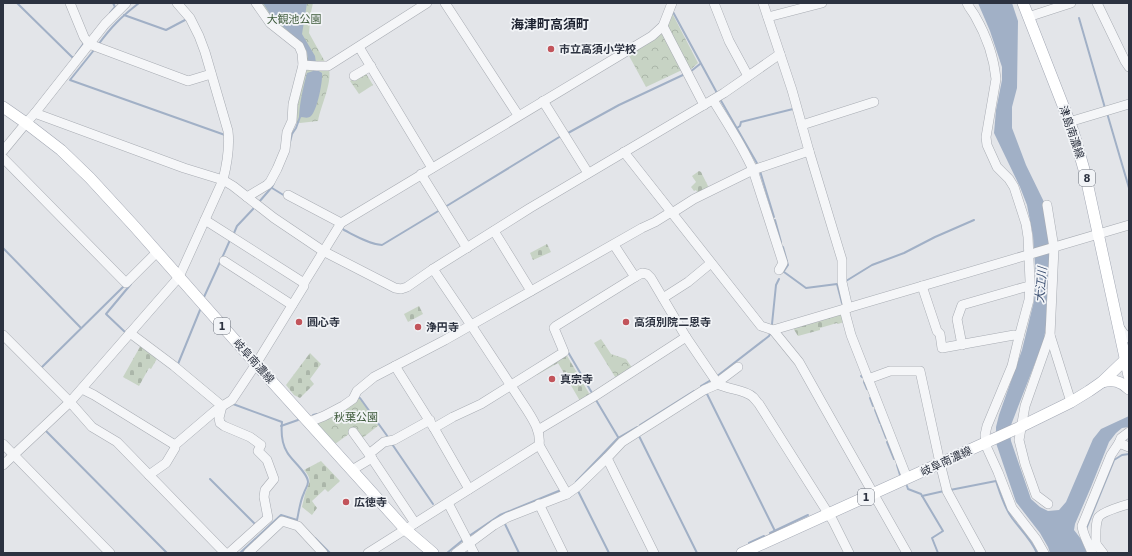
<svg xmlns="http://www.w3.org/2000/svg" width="1132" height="556" viewBox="0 0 1132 556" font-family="'DejaVu Sans','Noto Sans JP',sans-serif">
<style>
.cemetery{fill:url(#cemetery-stones)}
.park{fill:url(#park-crowns)}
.water{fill:#a1b0c6}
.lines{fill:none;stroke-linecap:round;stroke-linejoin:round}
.stream{stroke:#a1b0c6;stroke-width:2}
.minor-casing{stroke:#a8acb3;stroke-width:10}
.major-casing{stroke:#a3a8b4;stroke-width:12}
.minor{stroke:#f5f6f8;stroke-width:9}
.major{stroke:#fff;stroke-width:11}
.poi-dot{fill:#c2545b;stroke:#f2f4f7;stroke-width:1.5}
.labels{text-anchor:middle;stroke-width:3.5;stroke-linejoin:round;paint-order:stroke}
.shield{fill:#f2f4f7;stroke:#676c77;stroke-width:1}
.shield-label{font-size:10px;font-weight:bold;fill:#2c3240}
.park-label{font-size:11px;fill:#3e5a3b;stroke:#f2f4f7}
.poi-label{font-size:11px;font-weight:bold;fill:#2c3240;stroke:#f2f4f7;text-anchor:start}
.street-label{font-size:11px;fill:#2c3240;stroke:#f2f4f7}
.water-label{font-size:12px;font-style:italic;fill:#3a4e70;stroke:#f2f4f7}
.quarter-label{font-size:13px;font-weight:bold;fill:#1e2331;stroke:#f2f4f7}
</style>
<defs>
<pattern id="cemetery-stones" width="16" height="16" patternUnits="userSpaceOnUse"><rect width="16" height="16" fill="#c7d3c4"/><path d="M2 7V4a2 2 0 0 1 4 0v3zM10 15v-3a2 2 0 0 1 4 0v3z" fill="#abb6a9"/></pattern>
<pattern id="park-crowns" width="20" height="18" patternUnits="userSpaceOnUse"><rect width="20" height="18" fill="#c7d3c4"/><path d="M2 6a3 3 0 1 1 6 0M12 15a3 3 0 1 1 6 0" fill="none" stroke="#abb6a9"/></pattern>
</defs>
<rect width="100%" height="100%" fill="#e3e5e9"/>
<g class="cemetery">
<path d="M699,171L701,172L708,186V189L698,194L696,190L694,191L691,187L696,182L692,176Z"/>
<path d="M547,244L551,252L533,260L530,253Z"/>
<path d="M419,306L423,314L408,322L404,314Z"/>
<path d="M842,314L844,322L838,324L837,323L820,328V330L798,336L793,328Z"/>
<path d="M141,345L158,357L151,369L149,368L139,386L123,377Z"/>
<path d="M310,353L321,364L310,379L314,384L300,398L294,395L286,385Z"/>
<path d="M566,354L590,395L580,401L558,363L537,375L535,372Z"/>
<path d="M321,461L340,481L328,492L325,489L312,501L317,508L312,515L302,507C303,503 304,498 305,494C309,483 313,480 304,470Z"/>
</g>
<g class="park">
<path d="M260,3H313L311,12L309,33L329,69C332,84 321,105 318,121L300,123L295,122L297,103L306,59L271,19Z"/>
<path d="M672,13L698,63L690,70L668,27L667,23Z"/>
<path d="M662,33L682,70L646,87L628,54Z"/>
<path d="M365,72L373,85L359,94L350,81Z"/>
<path d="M601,339L611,354L626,359L633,369L617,380L594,343Z"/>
<path d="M357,399H360L379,425L360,440L353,431L335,444L316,423Z"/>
</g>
<g class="water">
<path d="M263,3H307L302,34L315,56L317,70L322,73C323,81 317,111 311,116C308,119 304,117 299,117C300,101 303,88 307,73L313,71L312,62L308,61L307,52L303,44L272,17Z"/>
<path d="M978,3H1012L1018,21L1017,88L1012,107V128L1026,165L1044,202L1050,253L1048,310L1044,340L1011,425L1010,431L1011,441L1031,499L1040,507L1048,511L1059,510L1066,502L1093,439L1101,429L1129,416V427L1122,428L1116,433L1109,442L1091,487L1075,524L1074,530L1081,539L1087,553H1050L1048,547L1040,533L1016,502L996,443V427L999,415L1022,350L1034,301L1036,279L1033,236L1027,205L1020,187L994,133L996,110L1002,80V67L990,31Z"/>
</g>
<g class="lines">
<g class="stream">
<path d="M17,3L73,58V57"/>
<path d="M673,12L717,93"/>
<path d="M110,13L115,7L113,3"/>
<path d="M124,15L166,30L185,20"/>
<path d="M1079,18L1105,108"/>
<path d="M98,45C111,27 121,17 139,3"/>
<path d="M94,50L70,80L225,135"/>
<path d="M76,54L84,43"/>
<path d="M690,72L700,64"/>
<path d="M720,99L758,165"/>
<path d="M1107,113L1129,188"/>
<path d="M737,128L740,126L741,122L793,109"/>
<path d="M568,133L619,105L685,74"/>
<path d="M290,142L292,134L296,128L300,117L302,115"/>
<path d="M760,171L774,217"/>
<path d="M272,188L285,196"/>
<path d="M259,202L272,187L274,183"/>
<path d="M445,207L561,136"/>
<path d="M775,220L781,242"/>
<path d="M342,228L344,230C356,236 369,244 382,245L440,210"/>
<path d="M234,233L237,226L254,208"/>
<path d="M783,247L788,265L784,271"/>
<path d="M3,248L81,328"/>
<path d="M222,258L230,240"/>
<path d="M784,272L806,288L837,284L842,303"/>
<path d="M846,281L872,265L904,253L935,237L974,220"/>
<path d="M204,297L220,262"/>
<path d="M772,324L776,285L779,279"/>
<path d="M126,333L106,314L131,284"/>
<path d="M568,352L592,393"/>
<path d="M178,364L200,310"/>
<path d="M41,368L124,286"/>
<path d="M861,376L862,377"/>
<path d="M716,377L769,336L770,334"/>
<path d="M864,382L867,389"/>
<path d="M701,386L711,380"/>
<path d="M707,394L775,531"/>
<path d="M358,398H360L388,437"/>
<path d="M870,398L873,406"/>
<path d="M596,400L618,437"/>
<path d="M233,404L282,422C281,432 282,444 287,452C291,460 308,473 308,482C308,486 305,489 304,493C300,501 299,511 297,520"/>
<path d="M875,410L880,423"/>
<path d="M313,415L317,414"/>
<path d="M640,425L694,391"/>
<path d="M881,425L886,438"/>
<path d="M281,426L298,420"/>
<path d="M45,430L167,553"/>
<path d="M639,436L697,553"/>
<path d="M887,442L894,459"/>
<path d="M392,444L433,504"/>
<path d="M897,465L900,475"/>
<path d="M210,479L255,524"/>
<path d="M576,482L618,438L637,427"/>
<path d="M907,486L908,489L921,494L943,531L932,538L938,553"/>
<path d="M950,490L996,481C1000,493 1004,507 1012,518C1020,529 1031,539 1037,553"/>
<path d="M578,491L609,553"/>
<path d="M922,496L944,491"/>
<path d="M504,522L519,553"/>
<path d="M1086,529L1114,460L1122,455L1129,454"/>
<path d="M770,533L808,515"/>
<path d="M469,536L500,515L561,490"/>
<path d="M315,538L330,553"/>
<path d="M749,543L764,536"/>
<path d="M240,553L281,515L297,520"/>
<path d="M447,553L464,539"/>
</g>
<defs>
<g id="minor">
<path d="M70,3L84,37L89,44L188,81L211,74"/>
<path d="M445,3L518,115"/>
<path d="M714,3L729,41L748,76"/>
<path d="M763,3L792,90L809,151L842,260V282L848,308"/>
<path d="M1097,3L1125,61L1129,67"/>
<path d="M768,17L822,3"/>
<path d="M1028,17L1071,3"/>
<path d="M663,26L704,105"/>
<path d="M359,47L432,168"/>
<path d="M303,65L317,66H328L427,3"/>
<path d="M354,76L371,66"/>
<path d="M713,100C727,123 742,145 753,170L783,263L779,270"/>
<path d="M543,101L588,173"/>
<path d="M35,113L105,24L126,3"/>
<path d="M1069,122L1129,104"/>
<path d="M802,125L874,102"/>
<path d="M3,151L26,123L35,113L40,115L184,168L223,180L233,186L274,218L323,251L395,288L401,289L407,287L433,269L530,208L724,93L780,54"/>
<path d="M624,152L761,326L773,330L1129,225"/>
<path d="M3,158L126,283L157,252"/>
<path d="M421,174L467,248"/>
<path d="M288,195L341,223"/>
<path d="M247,197L267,185L270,182L277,169L285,150L287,132L292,121L293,104L303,65L302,53L299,46L270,23L256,3"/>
<path d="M1047,205L1054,248L1050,335L1025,406L1019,440L1025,464L1036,495L1048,504"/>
<path d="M672,213L694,199L753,170L809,151"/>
<path d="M205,220L304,283"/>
<path d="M494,231L531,291"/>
<path d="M614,245L635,277L642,273L647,274L651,278L686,337L718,384C729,390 744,389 753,397C755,399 757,402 759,404L833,521L849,553"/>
<path d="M224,261L292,305"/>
<path d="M922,286L937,331L940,334L942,348L1014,335L1019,337L1029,300L1030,281L1028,237L1026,224L1014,187L1009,179L997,167L987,145L986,137L996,79C994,58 986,35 975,16C973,12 969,8 967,3"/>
<path d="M663,298L688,282L711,263"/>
<path d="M844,309L851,335L907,478"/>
<path d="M1119,327L1124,334L1129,338"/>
<path d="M773,330L799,362L822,403L907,553"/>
<path d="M130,333L174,366L222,406L219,418L220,423L224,426L250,437L261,445L258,451L267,460L274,479L265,490L264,497L268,518L229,553"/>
<path d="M3,335L70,402L92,427L117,442L225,553"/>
<path d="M1050,335L1071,402"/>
<path d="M1019,337L1012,366L987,426L985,435L987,448L998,472L1012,508L1036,539L1044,553"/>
<path d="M962,345L957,319L962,305L1025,287L1030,289"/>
<path d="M395,366L434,428L469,489"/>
<path d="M868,379L890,371H920L940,463L947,491L981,553"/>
<path d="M82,389L94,395L175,445"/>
<path d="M309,422L324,416L343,406L353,399L357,391L374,377L445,340L642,228L655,222L671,212"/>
<path d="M434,428L453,417L481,404L564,352L554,328L556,326L635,277"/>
<path d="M538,430L595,396L686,337"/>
<path d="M353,432L369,454L415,523"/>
<path d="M1119,443L1121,438L1129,432"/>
<path d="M3,444L110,553"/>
<path d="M539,445L567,494"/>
<path d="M369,454L384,442L394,440L430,420"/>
<path d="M3,465L70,402L179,277L223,180C227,164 230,148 228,131L205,52L199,36L190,18L177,3"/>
<path d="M352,470L372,458"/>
<path d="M149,475L166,463L175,448V445L216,410L232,400L256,364L304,286V283L341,223L652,36L663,26L672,3"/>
<path d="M448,503L474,553"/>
<path d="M539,504L563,553"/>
<path d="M1096,544C1096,537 1095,525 1098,518C1101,512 1122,506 1129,504"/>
<path d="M1091,545L1096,544L1103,553"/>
<path d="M248,553L282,521L298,526L323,553"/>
<path d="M368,553L539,445C541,432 534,421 527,410L471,325L433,269"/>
<path d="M456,553L494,525L508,517L567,494L577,487L607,458"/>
<path d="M654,553L607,458L622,442L704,390L718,384L722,379L738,367"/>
<path d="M1092,553C1089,544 1083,535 1082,526L1111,455L1119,443L1129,447"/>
</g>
<g id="major">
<path d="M1023,3L1073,131L1085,173L1129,376"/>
<path d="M3,107L26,123L61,150L90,178L135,227L256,364L405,529L433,553"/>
<path d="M1102,382C1113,379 1121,381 1129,389"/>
<path d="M742,553L1018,428L1071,402L1089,391L1102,382L1125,360"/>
</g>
</defs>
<use href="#minor" class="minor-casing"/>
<use href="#major" class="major-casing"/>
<use href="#minor" class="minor"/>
<use href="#major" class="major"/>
</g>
<g class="poi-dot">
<circle cx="551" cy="49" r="4"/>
<circle cx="299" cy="322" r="4"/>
<circle cx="626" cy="322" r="4"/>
<circle cx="418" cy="327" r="4"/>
<circle cx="552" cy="379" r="4"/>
<circle cx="346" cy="502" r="4"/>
</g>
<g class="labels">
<g class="shield">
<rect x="1079" y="170" width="16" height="16" rx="3"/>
<rect x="214" y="318" width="16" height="16" rx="3"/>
<rect x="858" y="489" width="16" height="16" rx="3"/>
</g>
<g class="shield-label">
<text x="1087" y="182">8</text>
<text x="222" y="330">1</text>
<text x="866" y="501">1</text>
</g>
<g class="park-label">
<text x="294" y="23">大観池公園</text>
<text x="356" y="421">秋葉公園</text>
</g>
<g class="poi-label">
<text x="559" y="53">市立高須小学校</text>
<text x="307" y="326">圓心寺</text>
<text x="634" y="326">高須別院二恩寺</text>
<text x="426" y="331">浄円寺</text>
<text x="560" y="383">真宗寺</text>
<text x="354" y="506">広徳寺</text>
</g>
<g class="street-label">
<text transform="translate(1072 132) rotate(71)" y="4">津島南濃線</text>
<text transform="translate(254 361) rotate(48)" y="4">岐阜南濃線</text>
<text transform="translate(946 461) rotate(-25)" y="4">岐阜南濃線</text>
</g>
<g class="water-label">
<text transform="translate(1041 285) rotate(-85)" y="4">大江川</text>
</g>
<g class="quarter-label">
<text x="550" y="29">海津町高須町</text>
</g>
</g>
<rect width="1132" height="556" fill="none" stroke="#2c3240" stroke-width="8"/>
</svg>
